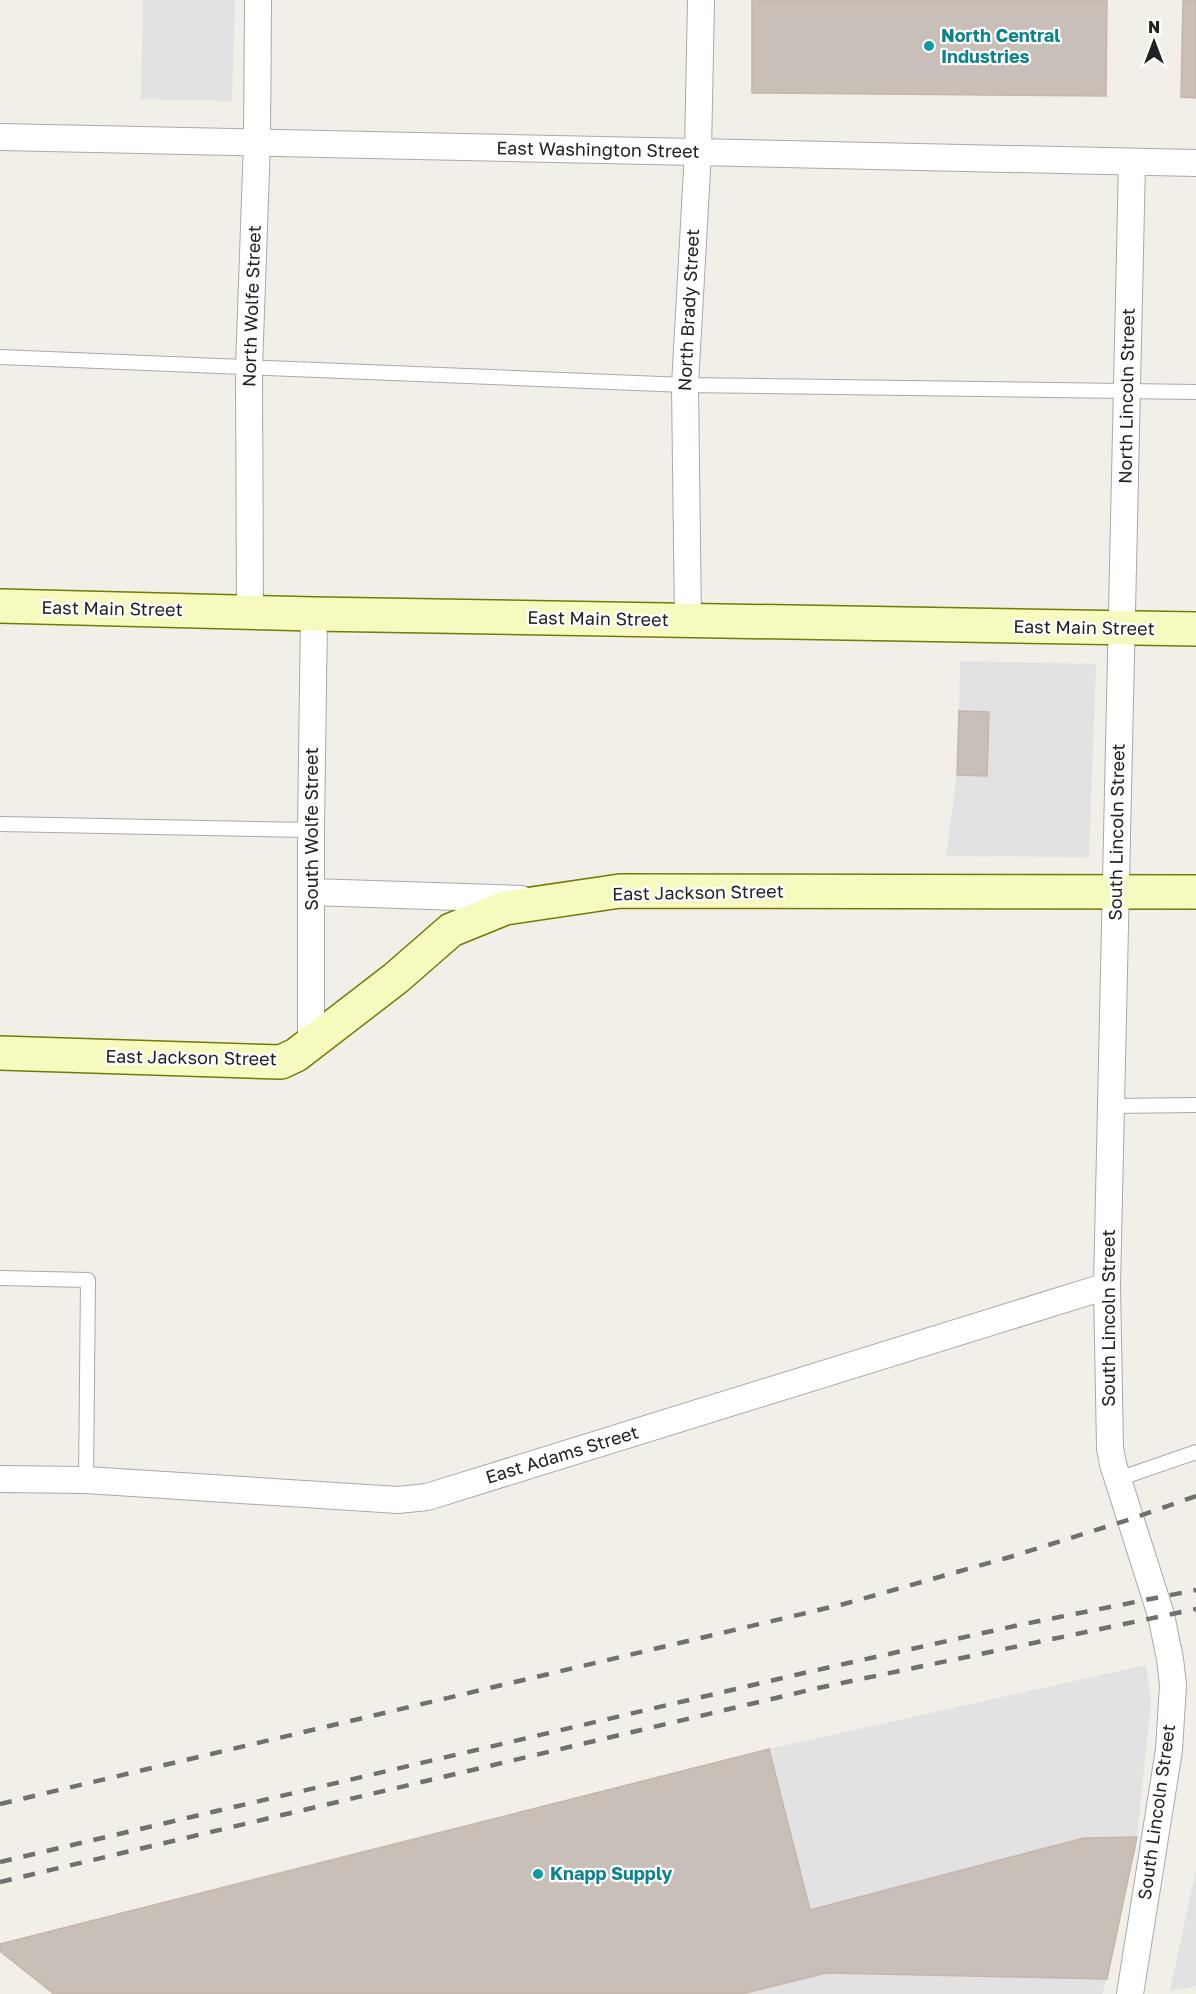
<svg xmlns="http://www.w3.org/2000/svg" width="1196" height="1994" viewBox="0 0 1196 1994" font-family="'Golos Text',sans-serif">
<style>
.parking{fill:#e2e2e2}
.building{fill:#c7bfb8;stroke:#c4b6ab;stroke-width:1.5}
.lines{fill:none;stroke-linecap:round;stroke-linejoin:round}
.service-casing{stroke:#a9a9a9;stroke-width:16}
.minor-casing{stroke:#a9a9a9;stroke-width:28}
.secondary-casing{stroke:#707d05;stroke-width:36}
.service{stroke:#fff;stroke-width:14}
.minor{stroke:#fff;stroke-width:26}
.secondary{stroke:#f7fabf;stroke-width:33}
.rail{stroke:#707070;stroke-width:4.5;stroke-dasharray:12 12;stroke-linecap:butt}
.culture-dot{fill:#0f9aa8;stroke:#fff;stroke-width:2}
.labels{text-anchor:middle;stroke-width:4.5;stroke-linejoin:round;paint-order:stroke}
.culture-label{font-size:18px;font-weight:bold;fill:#0d838f;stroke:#fff;text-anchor:start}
.street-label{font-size:18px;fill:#222;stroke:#fff}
</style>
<rect width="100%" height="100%" fill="#f2efe9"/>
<g class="parking">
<path d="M143,0H235L232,101L141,99Z"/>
<path d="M960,661L1096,664L1089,857L946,856L957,775H987L989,712L959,711Z"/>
<path d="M1146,1665L1151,1701L1137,1837L1084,1838L810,1910L769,1749Z"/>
<path d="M1196,1869V1986L1170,1991Z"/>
<path d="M826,1973L1107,1979L1102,1994H742Z"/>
</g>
<g class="building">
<path d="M752,0H1107L1106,96L752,93Z"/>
<path d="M1183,0H1196V98L1181,97Z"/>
<path d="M959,711L989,712L987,776L957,775Z"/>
<path d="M769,1749L810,1910L1084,1838L1137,1837L1107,1979L826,1973L742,1994H54L0,1951V1944Z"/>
</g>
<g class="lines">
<defs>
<g id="service">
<path d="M0,357L685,385L1196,392"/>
<path d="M0,824L311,830"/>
<path d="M1111,1106L1196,1105"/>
<path d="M0,1278L88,1280L86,1480"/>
<path d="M1118,1479L1196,1452"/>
</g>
<g id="minor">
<path d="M0,137L1196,163"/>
<path d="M250,613L249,368L257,142L258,0"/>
<path d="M688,621L685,385L698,152L701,0"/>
<path d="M312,892L521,899"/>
<path d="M311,1043V830L314,614"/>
<path d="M0,1479L86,1480L398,1500L427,1497L1107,1286"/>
<path d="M1130,1994L1169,1750L1173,1685L1170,1659L1161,1615L1113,1464L1110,1448L1107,1286L1132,162"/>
</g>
<g id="secondary">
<path d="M0,606L314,614L1196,629"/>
<path d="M0,1053L281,1062L296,1055L396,978L451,930L505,908L620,891L1196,892"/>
</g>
</defs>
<use href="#service" class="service-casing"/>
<use href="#minor" class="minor-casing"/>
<use href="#secondary" class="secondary-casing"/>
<use href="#service" class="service"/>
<use href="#minor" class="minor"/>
<use href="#secondary" class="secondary"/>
<g class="rail">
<path d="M0,1804L844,1604L1010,1557L1131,1519L1196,1496"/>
<path d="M0,1862L808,1672L1019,1625L1196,1590"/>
<path d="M0,1882L818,1688L1196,1609"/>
</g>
</g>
<g class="culture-dot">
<circle cx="929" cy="46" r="6"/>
<circle cx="538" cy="1874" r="6"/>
</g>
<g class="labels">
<g class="culture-label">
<text x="941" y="42">North Central<tspan x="941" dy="21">Industries</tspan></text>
<text x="550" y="1880">Knapp Supply</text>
</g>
<g class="street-label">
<text transform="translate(598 150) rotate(1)" y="6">East Washington Street</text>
<text transform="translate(252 306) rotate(-88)" y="6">North Wolfe Street</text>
<text transform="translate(689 310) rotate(-87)" y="6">North Brady Street</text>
<text transform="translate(1127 396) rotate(-89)" y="6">North Lincoln Street</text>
<text transform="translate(112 609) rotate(1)" y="6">East Main Street</text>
<text transform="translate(598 619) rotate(1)" y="6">East Main Street</text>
<text transform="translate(1084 628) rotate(1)" y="6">East Main Street</text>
<text transform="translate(312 829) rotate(-90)" y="6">South Wolfe Street</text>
<text transform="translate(1117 832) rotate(-89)" y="6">South Lincoln Street</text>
<text transform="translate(698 893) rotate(-1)" y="6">East Jackson Street</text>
<text transform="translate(191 1058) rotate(1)" y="6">East Jackson Street</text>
<text transform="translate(1109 1318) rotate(-90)" y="6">South Lincoln Street</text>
<text transform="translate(562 1455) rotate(-17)" y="6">East Adams Street</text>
<text transform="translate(1157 1812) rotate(-82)" y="6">South Lincoln Street</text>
</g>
</g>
<g transform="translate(1154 42)" stroke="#ffffff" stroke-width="4.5" paint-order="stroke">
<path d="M0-4.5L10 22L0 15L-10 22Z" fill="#222222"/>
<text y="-9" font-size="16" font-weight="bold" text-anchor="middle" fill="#222222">N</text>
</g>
</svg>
